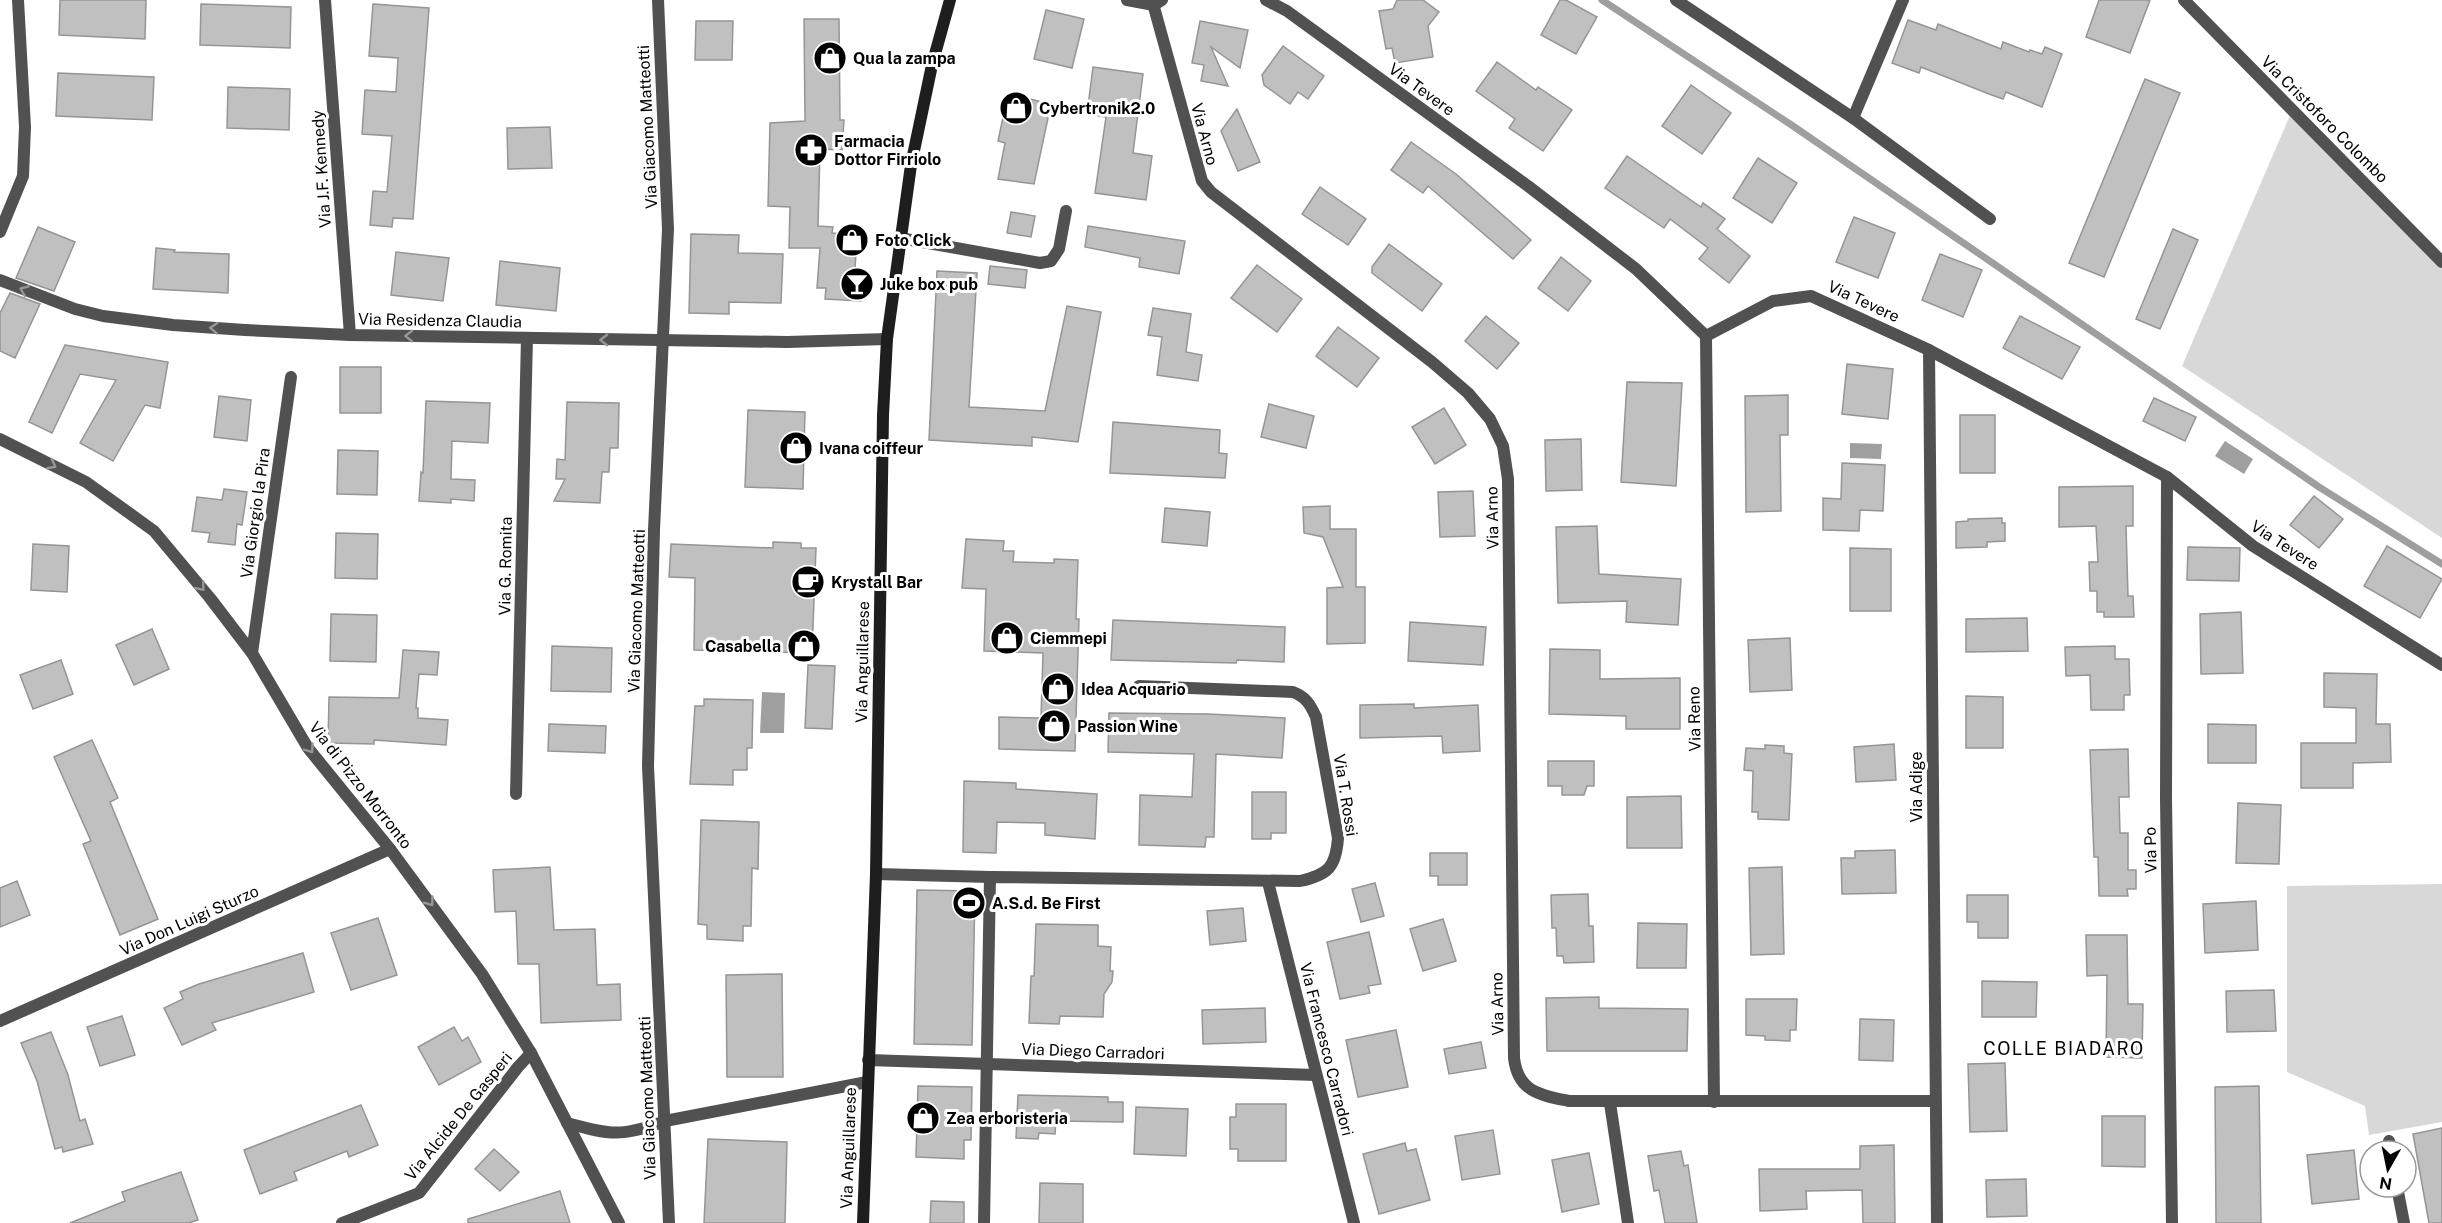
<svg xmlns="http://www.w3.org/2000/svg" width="2442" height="1223" viewBox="0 0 2442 1223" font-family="'Public Sans',sans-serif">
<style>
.green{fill:#d8d8d8}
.water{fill:#9f9f9f}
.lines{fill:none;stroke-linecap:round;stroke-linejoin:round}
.stream{stroke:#9f9f9f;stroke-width:7}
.building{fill:#c0c0c0;stroke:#959595;stroke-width:1.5}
.street{stroke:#515151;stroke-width:12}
.secondary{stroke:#1e1e1e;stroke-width:12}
.oneway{stroke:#979797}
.labels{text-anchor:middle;stroke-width:6;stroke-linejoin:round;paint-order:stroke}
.poi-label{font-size:16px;font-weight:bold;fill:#000;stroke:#fff;text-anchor:start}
.street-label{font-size:16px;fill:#000;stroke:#fff}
.neighbourhood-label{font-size:18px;letter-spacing:1.5px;fill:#000;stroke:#fff}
</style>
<rect width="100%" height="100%" fill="#fff"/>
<g class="green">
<path d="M2294,106L2442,256V538L2182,366Z"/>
<path d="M2442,884V1122L2369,1135L2365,1106L2287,1072V886Z"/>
</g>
<g class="water">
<path d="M2225,441L2253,459L2244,474L2215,456Z"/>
<path d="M1850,443L1882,444L1881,459L1850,458Z"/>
<path d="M762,692L785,693L784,733H760Z"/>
</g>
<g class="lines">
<path class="stream" d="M1602,0L1793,126L2319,487L2442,564"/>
</g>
<g class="building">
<path d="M60,0H146L145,39L59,35Z"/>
<path d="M1397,0H1423L1439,12L1428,26L1433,57L1395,63L1392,48L1386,49L1379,11L1393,9Z"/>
<path d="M1560,0H1566L1597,17L1576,54L1541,35Z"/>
<path d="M2099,0H2150L2130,53L2086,37Z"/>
<path d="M201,4L291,7L290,48L200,45Z"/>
<path d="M373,4L429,8L413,219L393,218L392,227L370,225L373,191L387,192L392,136L362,134L365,90L396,92L398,58L369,56Z"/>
<path d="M1046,10L1084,19L1072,68L1034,59Z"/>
<path d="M804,19H839L840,120H844L842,150L820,149L818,226L833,227L832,233L857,235L855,269L863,270L861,301L825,299L826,288H817L820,248H789L790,207L768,206L770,123L805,121Z"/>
<path d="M1908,20L1936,30L1938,24L2001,49L2003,42L2029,52L2030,50L2042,54L2045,47L2062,54L2042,107L2006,92L2003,99L1989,94L1921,67L1919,73L1892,63Z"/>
<path d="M696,21H733L732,60H695Z"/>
<path d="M1200,21L1248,30L1240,68L1211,47L1228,86L1201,81L1204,65L1192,63Z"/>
<path d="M1283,46L1324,76L1308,99L1298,92L1290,104L1264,85L1262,75Z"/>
<path d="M1497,62L1536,90L1538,87L1572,110L1543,151L1509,128L1515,119L1476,91Z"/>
<path d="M1093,67L1143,74L1133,153L1152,156L1146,200L1095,193L1106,117L1087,114Z"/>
<path d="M58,73L154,77L152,120L56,116Z"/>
<path d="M2145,79L2180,93L2104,277L2069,263Z"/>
<path d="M1691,85L1731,113L1702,154L1662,126Z"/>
<path d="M228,87L290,89L289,130L227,128Z"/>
<path d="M1008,94L1051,104L1034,184L998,179L1005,143L998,141Z"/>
<path d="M1237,109L1260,162L1238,171L1221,131Z"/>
<path d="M550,127L552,168L508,169L507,128Z"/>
<path d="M1411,142L1456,174L1531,240L1513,259L1428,186L1423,193L1391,170Z"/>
<path d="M1627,156L1701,207L1703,203L1725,219L1717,229L1750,256L1729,283L1699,259L1708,248L1670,219L1664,228L1605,188Z"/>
<path d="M1758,158L1797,183L1772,223L1733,198Z"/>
<path d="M1320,187L1366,219L1348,245L1302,214Z"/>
<path d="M1011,212L1035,216L1031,237L1007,233Z"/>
<path d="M1854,217L1895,233L1878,278L1836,262Z"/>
<path d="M1088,226L1185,241L1179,274L1139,267L1140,258L1085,247Z"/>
<path d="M38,227L75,242L54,291L16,278Z"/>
<path d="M2173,229L2198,240L2160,329L2136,319Z"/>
<path d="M691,234L739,235L738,253L783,254L781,303L729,302V314L689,313Z"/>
<path d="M1389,244L1442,284L1422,311L1372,273V267Z"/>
<path d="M156,248L175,250L174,252L229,254L228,293L153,289Z"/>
<path d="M396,252L449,258L443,301L391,295Z"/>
<path d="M1940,254L1982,270L1963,317L1922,300Z"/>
<path d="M1561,257L1591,281L1568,311L1538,288Z"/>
<path d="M500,261L560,268L556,311L496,305Z"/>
<path d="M1257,265L1302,299L1277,332L1231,298Z"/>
<path d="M990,266L1027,270L1025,288L988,284Z"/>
<path d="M937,271L977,273L969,407L1045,411L1067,306L1101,312L1078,442L1032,437V446L929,440Z"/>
<path d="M10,293L40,304L15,358L0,351V313Z"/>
<path d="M1153,308L1191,314L1186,352L1202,355L1198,381L1157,375L1162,337L1148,335Z"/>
<path d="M1486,316L1519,343L1497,369L1465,341Z"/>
<path d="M2020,316L2080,347L2062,379L2003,348Z"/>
<path d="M1338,327L1379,358L1357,387L1316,356Z"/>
<path d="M65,345L168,362L160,408L145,405L113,461L80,443L116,380L80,374L52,433L29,422Z"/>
<path d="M1847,364L1893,369L1888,419L1842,414Z"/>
<rect x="340" y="367" width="41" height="46"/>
<path d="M1627,382L1682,383L1676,486L1621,482Z"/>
<path d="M1788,395V435H1780L1781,511L1746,512L1745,396Z"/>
<path d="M219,396L251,400L247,441L214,437Z"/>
<path d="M2154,398L2196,417L2185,441L2143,421Z"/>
<path d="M426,401L490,403L488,443L452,441L451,479L475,480L474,501L451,499V503L419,501L421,472L423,473Z"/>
<path d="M567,402L619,403L618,448H610L609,472H602L600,503L554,501L565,479H556L557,459L565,460Z"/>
<path d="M1269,404L1314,416L1306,448L1261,437Z"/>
<path d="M1444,408L1466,445L1435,464L1412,427Z"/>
<path d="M748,410L805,412L803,489L745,487Z"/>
<rect x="1960" y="415" width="35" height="58"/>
<path d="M1113,422L1220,430L1219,453L1227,454L1225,478L1110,473Z"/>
<path d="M1581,439L1582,490L1546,491L1545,440Z"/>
<path d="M338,450L378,451L377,495L337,494Z"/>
<path d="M1842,463L1885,465L1883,511L1860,510L1859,531L1823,530V498L1841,499Z"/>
<path d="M2133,486V526H2126L2128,596H2133L2134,617H2104V612H2097V591H2090L2089,562H2098L2096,526L2059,527V487Z"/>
<path d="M224,489L247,492L242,525L237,524L235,545L208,542L210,533L192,531L197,497L222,500Z"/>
<path d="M1473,491L1475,536L1440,537L1438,492Z"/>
<path d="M2314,496L2343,519L2319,548L2290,525Z"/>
<path d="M1330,506V529H1356V587H1365V643L1327,644V588L1343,587L1323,537L1304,533L1303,507Z"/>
<path d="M1165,508L1210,512L1207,546L1162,542Z"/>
<path d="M2002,518V523H2005V541L1987,542V547L1956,548V522L1968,521V519Z"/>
<path d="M1597,526L1599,574L1681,579L1678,625L1626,622L1627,601L1558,603L1556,527Z"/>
<path d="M336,533L378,534L377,579L335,578Z"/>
<path d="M966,539L1004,541L1003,551H1014L1013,562L1054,563V559L1078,560L1076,619H1079L1075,751L999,749V717L1041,718L1043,653L984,651L986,589L962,588Z"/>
<path d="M773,542L801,543V548H816L812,653L694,650L695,578L669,577L671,544L773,548Z"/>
<path d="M33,544L69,546L67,592L31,590Z"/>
<path d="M2387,546L2442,579L2420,618L2364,586Z"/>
<path d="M2188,547L2240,548L2239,581L2187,580Z"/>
<path d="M1850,548L1891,549V611H1850Z"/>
<path d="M2241,612L2243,673L2201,674L2200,614Z"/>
<path d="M331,614L377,615L376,662L330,661Z"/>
<path d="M2027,618L2028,651L1966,652V619Z"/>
<path d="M1113,620L1285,627L1284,662L1237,660L1236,663L1111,660Z"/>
<path d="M1410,622L1486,627L1483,665L1408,661Z"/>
<path d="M152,629L169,669L134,685L116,645Z"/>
<path d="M1790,638L1792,690L1750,692L1748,640Z"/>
<path d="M552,646L612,648L611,692L551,691Z"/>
<path d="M2115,646V659H2129L2130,695H2124V710H2091L2090,675L2066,676L2065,647Z"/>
<path d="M1550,649L1600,650V679L1680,678V729H1626V716L1549,714Z"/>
<path d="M403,650L439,652L437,675L419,674L416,708H418V718L448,720L446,745L374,740V744L328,743L329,697L399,698Z"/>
<path d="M61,660L73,694L33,709L20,675Z"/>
<path d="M808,665L835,666L832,729L805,728Z"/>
<path d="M2324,673L2377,674L2376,724H2390L2391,762L2353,763V788H2301V743H2356V708L2324,707Z"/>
<path d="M1966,696L2003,697V748H1966Z"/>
<path d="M704,699L753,700L752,748H747V770H733V785L690,784L695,706H704Z"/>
<path d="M1414,704V708L1478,705L1480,751L1443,753L1442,736L1360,738V705Z"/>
<path d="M1109,713L1209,714L1285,718L1282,758L1216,754L1214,837H1206L1205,847L1139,845L1140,795L1192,797L1194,754L1108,752Z"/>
<path d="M549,724L606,726L605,753L548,751Z"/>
<path d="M2208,724L2256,725V763H2208Z"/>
<path d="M92,740L118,798L110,802L158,919L120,935L83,844L91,841L54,757Z"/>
<path d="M1894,744L1896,780L1856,782L1854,747Z"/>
<path d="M1765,745L1784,746V753L1792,754L1789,820L1758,819V812H1752L1753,771L1744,770L1746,748L1765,749Z"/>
<path d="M2128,749L2129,797H2119L2120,833H2128V870H2136V889H2127L2128,896H2099L2098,857H2094L2090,750Z"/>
<path d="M1548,761H1594V786H1587L1584,795H1562V786H1548Z"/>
<path d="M964,781L1016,783V789L1097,794L1095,839L1045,835V823L997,822L996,853L963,852Z"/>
<path d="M1252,792H1286V833H1271V839H1252Z"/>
<path d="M1681,796L1682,848H1627V797Z"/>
<path d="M2238,803L2281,805L2279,864L2236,863Z"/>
<path d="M701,820L759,822L758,869L752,868L751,926H743V941L707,939V925L698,924Z"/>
<path d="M1895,850L1896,893L1842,894L1841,858H1855V851Z"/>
<path d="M1430,853H1467V885H1438V876H1430Z"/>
<path d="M550,867L554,930L595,929L597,985L620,984L621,1020L541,1023L539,964H518L516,911L495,912L493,870Z"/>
<path d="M1782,867L1784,954L1751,955L1749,868Z"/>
<path d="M17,881L30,915L0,927V888Z"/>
<path d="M1375,883L1384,916L1361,922L1352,889Z"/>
<path d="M917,890L975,891L972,1045L914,1044Z"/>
<path d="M1588,894L1589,926H1593L1594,962L1564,963L1563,956H1557L1556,928H1552L1551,895Z"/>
<path d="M1967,895H2008V938H1978V922H1967Z"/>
<path d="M2256,901L2258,950L2205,953L2203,904Z"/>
<path d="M1243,908L1246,941L1210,945L1207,911Z"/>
<path d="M378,918L397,975L351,990L331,933Z"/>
<path d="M1443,919L1456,961L1423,971L1410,929Z"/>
<path d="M1638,923L1687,924L1686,968H1637Z"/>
<path d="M1036,924L1098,925V946L1111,947L1110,971H1113L1112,982L1104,994L1103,1017L1060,1016L1059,1024L1029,1023L1031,976H1034Z"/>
<path d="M1369,932L1381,984L1368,986L1370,993L1340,999L1327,942Z"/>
<path d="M2086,935H2127L2128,1004H2143L2142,1058L2106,1057L2107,975L2087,976Z"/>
<path d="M303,953L314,992L212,1023L216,1030L182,1045L164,1008L183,999L180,992L199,984Z"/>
<path d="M782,974L783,1077H727L726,975Z"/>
<path d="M1982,981L2037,982L2036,1017H1982Z"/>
<path d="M2274,990L2276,1031L2227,1032L2226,991Z"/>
<path d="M1599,997V1008L1688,1009L1687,1051H1547L1546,998Z"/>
<path d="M1746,999H1797L1796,1030H1790V1041L1765,1040V1036L1746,1035Z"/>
<path d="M1265,1008L1266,1042L1203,1044L1202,1010Z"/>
<path d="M122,1016L135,1055L100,1066L87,1027Z"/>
<path d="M1860,1019L1894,1020L1893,1061L1859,1060Z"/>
<path d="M454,1027L462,1041L468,1037L481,1062L439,1085L418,1047Z"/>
<path d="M1396,1030L1408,1087L1358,1097L1346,1040Z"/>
<path d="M51,1032L68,1075L80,1121L85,1119L93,1144L63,1152L62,1147L55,1149L37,1081L21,1043Z"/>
<path d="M1481,1042L1486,1068L1449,1074L1444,1049Z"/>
<path d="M2005,1063L2007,1131L1970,1132L1968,1064Z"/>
<path d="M918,1086L972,1087L971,1140H964V1159L916,1157Z"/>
<path d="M2259,1086L2261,1223H2216L2215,1087Z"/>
<path d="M1018,1095L1108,1097V1102H1123V1122L1056,1121L1055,1134L1039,1133L1038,1139L1016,1138Z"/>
<path d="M1236,1104H1286V1161H1238V1149H1230V1117H1236Z"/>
<path d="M361,1105L378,1145L349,1157L347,1151L294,1172L297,1180L260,1194L244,1150Z"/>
<path d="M1136,1107L1188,1109L1186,1156L1134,1154Z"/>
<path d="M2102,1116H2145V1167L2102,1166Z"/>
<path d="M2442,1128V1223H2429L2413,1134Z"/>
<path d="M1493,1130L1500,1174L1462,1180L1455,1136Z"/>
<path d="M708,1139L787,1142L785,1223H704Z"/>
<path d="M1405,1143L1407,1151L1416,1149L1430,1200L1379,1214L1363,1154Z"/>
<path d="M1894,1145L1895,1223H1863L1862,1190L1806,1191L1807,1209L1760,1211L1759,1169H1860V1146Z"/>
<path d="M494,1149L519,1172L500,1191L475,1169Z"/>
<path d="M2354,1150L2359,1199L2312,1204L2307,1155Z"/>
<path d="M1681,1151L1684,1166L1688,1165L1697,1223H1665L1659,1190L1654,1191L1648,1156Z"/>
<path d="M1589,1153L1599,1204L1562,1212L1552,1160Z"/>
<path d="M181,1172L198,1220L188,1223H70L125,1201L122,1192Z"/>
<path d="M2026,1179L2027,1216L1987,1217L1986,1180Z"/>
<path d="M1040,1183L1083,1184V1223H1039Z"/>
<path d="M560,1191L570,1223H468V1219Z"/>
<path d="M931,1201L964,1202V1223H930Z"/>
</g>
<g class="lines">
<g class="street">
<path d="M325,0L350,335"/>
<path d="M658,0L668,229L654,530L648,766L669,1223"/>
<path d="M1127,0L1154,5L1162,0"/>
<path d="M1152,0L1202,181L1211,192L1432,362L1468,393L1490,419L1503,446L1508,479L1514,1058C1518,1092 1540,1095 1569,1101H1935"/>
<path d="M1266,0L1287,11L1528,186L1636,269L1706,336"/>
<path d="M1676,0L1853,118L1990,219"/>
<path d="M2184,0L2442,262"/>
<path d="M1853,118L1903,0"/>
<path d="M0,232L23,176L25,127L18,0"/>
<path d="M900,238L1040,263L1051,261L1059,249L1066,211"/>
<path d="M0,280L75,309L103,316L173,325L245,330L350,335L787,342L887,339"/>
<path d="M1706,336L1773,301L1811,296L1929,350L2167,477L2253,546L2442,665"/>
<path d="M1706,336L1714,1102"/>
<path d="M1929,350L1937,1223"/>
<path d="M0,439L86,482L154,531L210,598L252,653L308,748L390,849L482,974L531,1053L619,1223"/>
<path d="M2167,477L2166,799L2172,1223"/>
<path d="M252,653L291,377"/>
<path d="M516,794L527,338"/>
<path d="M876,874L990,877"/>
<path d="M1268,882L1354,1223"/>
<path d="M0,1021L390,849"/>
<path d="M868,1060L1316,1075"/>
<path d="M1610,1103L1628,1223"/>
<path d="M567,1123C610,1135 623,1137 665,1121L867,1082"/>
<path d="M2389,1141L2391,1151"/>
<path d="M2397,1187L2404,1223"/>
<path d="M342,1223L419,1193L518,1067L531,1053"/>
<path d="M984,1223L990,877L1300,881C1328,875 1336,867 1338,838L1316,717C1310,704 1306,697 1293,692L1139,686"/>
</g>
<path class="secondary" d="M863,1223L876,874L883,415L887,339L911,165L932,65L950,0"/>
</g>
<defs><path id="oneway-chevron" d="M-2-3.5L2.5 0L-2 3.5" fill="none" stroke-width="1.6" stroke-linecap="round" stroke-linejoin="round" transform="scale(1.5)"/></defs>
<g class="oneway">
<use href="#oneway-chevron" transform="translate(24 290) rotate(-157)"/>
<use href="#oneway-chevron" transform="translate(214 328) rotate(-176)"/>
<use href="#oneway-chevron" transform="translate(409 336) rotate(-179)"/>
<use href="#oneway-chevron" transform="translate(604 340) rotate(-179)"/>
<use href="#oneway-chevron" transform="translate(52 465) rotate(27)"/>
<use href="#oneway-chevron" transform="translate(201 587) rotate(51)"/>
<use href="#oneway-chevron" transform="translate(310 749) rotate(55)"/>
<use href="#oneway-chevron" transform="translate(430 902) rotate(54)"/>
</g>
<defs>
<symbol id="shop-disc" viewBox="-11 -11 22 22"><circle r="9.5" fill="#000" stroke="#fff"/><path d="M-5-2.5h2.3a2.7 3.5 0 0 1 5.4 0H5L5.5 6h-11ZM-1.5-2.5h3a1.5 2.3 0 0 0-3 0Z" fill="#fff"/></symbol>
<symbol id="pharmacy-disc" viewBox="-11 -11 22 22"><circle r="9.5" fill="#000" stroke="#fff"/><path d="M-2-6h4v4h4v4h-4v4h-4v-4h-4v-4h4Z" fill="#fff"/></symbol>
<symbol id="bar-disc" viewBox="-11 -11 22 22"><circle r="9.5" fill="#000" stroke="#fff"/><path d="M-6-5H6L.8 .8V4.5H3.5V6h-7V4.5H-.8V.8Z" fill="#fff"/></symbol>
<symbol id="cafe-disc" viewBox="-11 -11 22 22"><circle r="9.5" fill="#000" stroke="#fff"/><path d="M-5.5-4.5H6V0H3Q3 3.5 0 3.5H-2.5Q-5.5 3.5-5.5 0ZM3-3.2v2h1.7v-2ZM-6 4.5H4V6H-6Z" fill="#fff"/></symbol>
<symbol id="stadium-disc" viewBox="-11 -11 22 22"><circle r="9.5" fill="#000" stroke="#fff"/><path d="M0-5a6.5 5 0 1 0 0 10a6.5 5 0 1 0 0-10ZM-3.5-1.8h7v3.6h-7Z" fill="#fff"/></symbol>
</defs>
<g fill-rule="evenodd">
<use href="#shop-disc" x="811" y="39" width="38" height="38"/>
<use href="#shop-disc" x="997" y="89" width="38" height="38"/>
<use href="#pharmacy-disc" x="792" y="131" width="38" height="38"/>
<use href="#shop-disc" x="833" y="221" width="38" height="38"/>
<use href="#bar-disc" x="838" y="265" width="38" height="38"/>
<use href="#shop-disc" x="777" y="429" width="38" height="38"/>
<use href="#cafe-disc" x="789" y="563" width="38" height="38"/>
<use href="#shop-disc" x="988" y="619" width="38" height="38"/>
<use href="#shop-disc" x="785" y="627" width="38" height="38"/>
<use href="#shop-disc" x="1039" y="670" width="38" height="38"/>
<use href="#shop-disc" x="1035" y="707" width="38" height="38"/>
<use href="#stadium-disc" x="950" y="884" width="38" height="38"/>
<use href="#shop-disc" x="904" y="1099" width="38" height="38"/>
</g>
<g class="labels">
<g class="poi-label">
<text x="853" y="64">Qua la zampa</text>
<text x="1039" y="114">Cybertronik2.0</text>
<text x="834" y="147">Farmacia<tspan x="834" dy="18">Dottor Firriolo</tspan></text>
<text x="875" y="246">Foto Click</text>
<text x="880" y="290">Juke box pub</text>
<text x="819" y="454">Ivana coiffeur</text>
<text x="831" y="588">Krystall Bar</text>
<text x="1030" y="644">Ciemmepi</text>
<text x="781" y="652" text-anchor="end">Casabella</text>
<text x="1081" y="695">Idea Acquario</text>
<text x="1077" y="732">Passion Wine</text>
<text x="992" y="909">A.S.d. Be First</text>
<text x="946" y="1124">Zea erboristeria</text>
</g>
<g class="street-label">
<text transform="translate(1422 89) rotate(36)" y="6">Via Tevere</text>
<text transform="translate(2325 119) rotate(45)" y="6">Via Cristoforo Colombo</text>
<text transform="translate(647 127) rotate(-93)" y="6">Via Giacomo Matteotti</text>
<text transform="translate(1205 134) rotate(75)" y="6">Via Arno</text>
<text transform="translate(321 169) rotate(-94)" y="6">Via J.F. Kennedy</text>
<text transform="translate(1864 301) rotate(25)" y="6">Via Tevere</text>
<text transform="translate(440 320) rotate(1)" y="6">Via Residenza Claudia</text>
<text transform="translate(255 513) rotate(-82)" y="6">Via Giorgio la Pira</text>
<text transform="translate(1492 518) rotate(-91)" y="6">Via Arno</text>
<text transform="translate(2285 545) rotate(33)" y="6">Via Tevere</text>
<text transform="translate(505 566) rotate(-89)" y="6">Via G. Romita</text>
<text transform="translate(636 611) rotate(-88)" y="6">Via Giacomo Matteotti</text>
<text transform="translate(862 662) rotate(-89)" y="6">Via Anguillarese</text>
<text transform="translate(1694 719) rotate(-91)" y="6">Via Reno</text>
<text transform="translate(361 785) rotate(52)" y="6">Via di Pizzo Morronto</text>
<text transform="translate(1916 787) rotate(-90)" y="6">Via Adige</text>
<text transform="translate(1346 795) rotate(81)" y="6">Via T. Rossi</text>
<text transform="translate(2150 850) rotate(-91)" y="6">Via Po</text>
<text transform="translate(189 920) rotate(-24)" y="6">Via Don Luigi Sturzo</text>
<text transform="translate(1497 1004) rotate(-91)" y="6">Via Arno</text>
<text transform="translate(1327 1049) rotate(76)" y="6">Via Francesco Carradori</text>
<text transform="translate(1093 1051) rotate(2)" y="6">Via Diego Carradori</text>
<text transform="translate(647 1098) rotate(-92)" y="6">Via Giacomo Matteotti</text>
<text transform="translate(458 1116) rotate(-51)" y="6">Via Alcide De Gasperi</text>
<text transform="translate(848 1148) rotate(-88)" y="6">Via Anguillarese</text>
</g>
<g class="neighbourhood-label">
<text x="2064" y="1055">COLLE BIADARO</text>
</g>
</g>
<g transform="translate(2388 1169) rotate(189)"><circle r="28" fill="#ffffff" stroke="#999999" stroke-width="1.5"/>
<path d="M0-4.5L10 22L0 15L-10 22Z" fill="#000000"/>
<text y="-9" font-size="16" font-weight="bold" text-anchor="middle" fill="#000000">N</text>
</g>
</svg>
